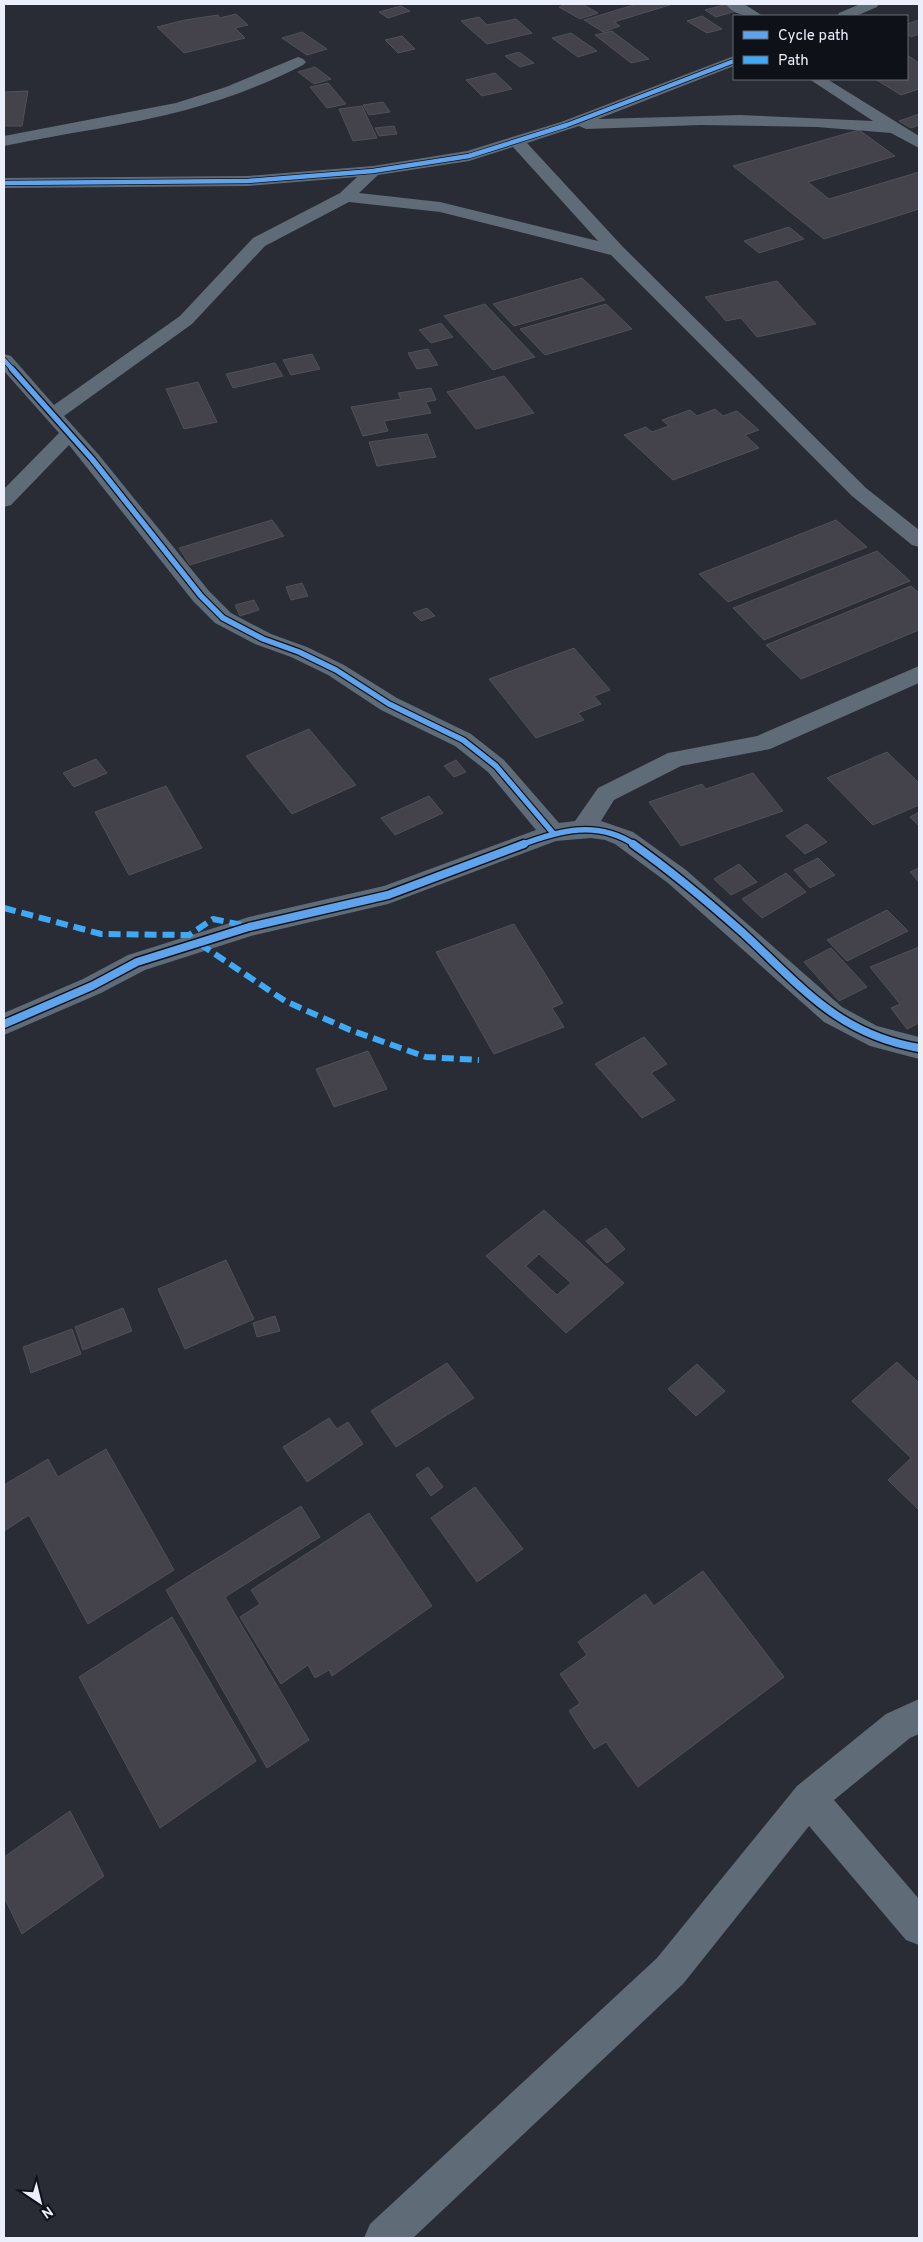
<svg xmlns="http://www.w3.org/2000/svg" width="923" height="2242" viewBox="0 0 923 2242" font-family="Overpass,sans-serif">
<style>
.building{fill:#44434c;stroke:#505059;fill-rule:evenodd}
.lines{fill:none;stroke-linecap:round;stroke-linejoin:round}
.street{fill:#5f6b77;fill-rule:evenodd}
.quiet{stroke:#3fa9f5;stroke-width:6;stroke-dasharray:12 6;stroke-linecap:butt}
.cycleway-far2-casing{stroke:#0f1119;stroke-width:6}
.cycleway-far1-casing{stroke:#0f1119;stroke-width:8}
.cycleway-casing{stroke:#0f1119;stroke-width:11}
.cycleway-far2{stroke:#60a3ed;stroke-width:4.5}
.cycleway-far1{stroke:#60a3ed;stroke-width:5.5}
.cycleway{stroke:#60a3ed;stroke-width:8}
</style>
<rect width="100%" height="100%" fill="#292c35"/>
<g class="building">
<path d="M567,4H582L598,13L580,19L559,7Z"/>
<path d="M637,4H673L614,22L620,26L603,32L584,20Z"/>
<path d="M727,4L740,10L716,17L705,10Z"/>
<path d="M401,6L410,11L388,18L379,12Z"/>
<path d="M236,14L248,25L235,28L245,38L184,53L157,27L185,20L218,15L220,18Z"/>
<path d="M702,16L722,29L707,33L687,21Z"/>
<path d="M479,17L487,25L516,19L532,33L487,44L461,21Z"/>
<path d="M919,20V34L911,37L907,34V24Z"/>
<path d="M612,31L649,59L631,63L595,35Z"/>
<path d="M302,32L327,49L307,55L282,38Z"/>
<path d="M571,33L597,51L578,57L552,38Z"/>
<path d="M402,36L415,49L398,53L385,40Z"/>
<path d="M519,52L534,63L520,67L505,56Z"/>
<path d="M907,55L919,63V89L901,95L875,79H907Z"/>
<path d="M315,67L331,79L314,84L298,72Z"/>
<path d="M495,73L512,89L482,96L466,80Z"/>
<path d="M328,83L346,104L327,108L310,87Z"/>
<path d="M28,91L22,126H4V92Z"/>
<path d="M383,102L390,112L369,115L363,105Z"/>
<path d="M362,106L377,138L353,141L339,109Z"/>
<path d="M919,114V125L911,128L899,121Z"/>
<path d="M394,126L397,134L379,136L375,128Z"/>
<path d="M859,130L895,156L808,182L829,199L919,172V209L824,239L733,166Z"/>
<path d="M789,227L804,239L759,253L744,241Z"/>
<path d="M582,278L605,300L514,326L493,304Z"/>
<path d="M777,281L816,324L757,337L741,318L726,321L705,297Z"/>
<path d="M485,304L535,357L493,370L444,316Z"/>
<path d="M606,304L632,329L545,355L520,329Z"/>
<path d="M441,323L453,337L431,343L419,330Z"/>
<path d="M428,349L438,365L417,369L408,353Z"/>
<path d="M312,354L320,369L291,375L283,360Z"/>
<path d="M275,363L283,376L233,388L226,374Z"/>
<path d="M504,376L534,413L476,429L447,392Z"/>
<path d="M198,382L217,422L184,429L166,389Z"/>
<path d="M431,388L436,400L426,402L431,413L384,421L388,431L363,436L351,407L401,399L398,393Z"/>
<path d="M715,409L723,416L737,411L759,430L745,435L759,448L673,480L624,435L646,427L652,432L669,426L662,420L690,410L697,416Z"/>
<path d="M427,434L436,457L377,466L369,442Z"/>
<path d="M272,520L284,536L190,565L179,548Z"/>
<path d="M836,520L867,547L728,602L699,574Z"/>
<path d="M877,551L910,581L764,640L733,608Z"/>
<path d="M302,583L308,596L291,600L286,587Z"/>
<path d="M911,586L919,593V630L801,679L766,645Z"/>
<path d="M254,600L259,610L240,616L235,605Z"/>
<path d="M427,608L435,616L421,621L413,613Z"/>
<path d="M574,648L610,690L594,696L601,704L578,713L584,720L536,738L489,679Z"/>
<path d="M309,729L356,785L292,814L246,756Z"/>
<path d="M887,752L919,783V805L873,825L827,778Z"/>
<path d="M96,759L107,773L74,787L63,773Z"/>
<path d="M456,760L466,772L454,777L444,766Z"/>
<path d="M753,773L783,811L681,846L649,802L702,784L706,789Z"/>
<path d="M166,786L202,848L129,875L95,812Z"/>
<path d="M429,796L443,813L395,835L381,818Z"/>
<path d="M919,812V826L910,817Z"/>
<path d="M807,824L827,842L805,854L786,836Z"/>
<path d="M818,858L835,875L810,888L794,870Z"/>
<path d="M739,864L757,882L731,895L714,879Z"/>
<path d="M919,868V882L910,872Z"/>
<path d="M786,873L806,892L762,918L742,899Z"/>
<path d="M887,910L908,931L847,961L827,940Z"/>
<path d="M514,924L563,1003L552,1008L564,1027L494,1054L436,952Z"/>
<path d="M919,947V1023L907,1029L891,1008L900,1004L870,967Z"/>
<path d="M831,948L867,987L839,1001L804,962Z"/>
<path d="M644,1037L667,1064L651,1073L675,1100L642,1118L595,1064Z"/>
<path d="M368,1051L387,1089L334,1107L316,1069Z"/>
<path d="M544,1210L624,1283L566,1333L486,1256ZM539,1254L571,1283L557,1295L526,1266Z"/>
<path d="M606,1228L625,1249L607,1263L586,1241Z"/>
<path d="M226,1260L254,1319L185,1349L158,1289Z"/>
<path d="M123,1308L132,1331L83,1350L75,1327Z"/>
<path d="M275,1316L280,1331L257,1337L253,1323Z"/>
<path d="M72,1329L81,1354L31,1373L23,1347Z"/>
<path d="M897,1362L919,1383V1510L888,1480L911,1458L852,1401Z"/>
<path d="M447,1363L474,1398L396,1447L371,1411Z"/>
<path d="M697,1364L725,1391L696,1416L668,1389Z"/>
<path d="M329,1418L337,1429L348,1422L363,1444L307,1482L283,1447Z"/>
<path d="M106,1449L174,1570L88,1624L29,1515L4,1531V1485L48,1459L58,1477Z"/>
<path d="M428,1467L443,1487L431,1496L416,1475Z"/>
<path d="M475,1487L523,1549L477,1582L431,1518Z"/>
<path d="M301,1506L320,1537L225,1597L309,1740L267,1768L166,1590Z"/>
<path d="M369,1513L432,1606L332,1676L329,1670L315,1678L308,1665L281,1684L240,1617L260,1604L251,1590Z"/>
<path d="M703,1571L784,1677L638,1787L606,1742L594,1749L569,1711L580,1703L560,1674L587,1655L578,1642L645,1594L654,1606Z"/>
<path d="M172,1617L256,1761L160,1828L79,1677Z"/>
<path d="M70,1811L104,1876L22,1934L4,1897V1857Z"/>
</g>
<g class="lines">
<g class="street">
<path d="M726,4H744L763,16C751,17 733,16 726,4Z"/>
<path d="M860,4H879L877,7L856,16H837L839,13Z"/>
<path d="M734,56V66L598,119L740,115L873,121L809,79H827L919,136V148L891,133L817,127L701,125L586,129L579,126L527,143L623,247L866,488L919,530V547L912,545L852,496L611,255L440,212L349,202L265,246L192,324L64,416L99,455L209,591L231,613L271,634L307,647L344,665L397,698L471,734L504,760L559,823L575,821L598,788L668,753L757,736L919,666V683L770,749L681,766L614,800L601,821L633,832L686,870L842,1007L877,1026L919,1037V1059L870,1046L824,1022L668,883L615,844L605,840L591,838L556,841L388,904L251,936L145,970L101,993L4,1035V1013L83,979L128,955L249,917L384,886L536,830L488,772L455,746L381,710L328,675L291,657L255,644L215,623L193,601L69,445L11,505L4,507V489L59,433L4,371V354L11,356L54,405L180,316L253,238L340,193L357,177L248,186L4,188V178L248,176L373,166L467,151L561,122ZM513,147L598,241L440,202L359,193L378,175L469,161Z"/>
<path d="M298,57L303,59L306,62L303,65C266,84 227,99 186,110C127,126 64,133 4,146V136L176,103L226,87Z"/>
<path d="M919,1699V1734L910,1738L834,1800L919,1899V1945L906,1940L809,1826L683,1984L413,2238H364L370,2224L657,1958L797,1786L886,1714Z"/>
</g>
<g class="quiet">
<path d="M4,908L101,934L189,935L213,919L247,926"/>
<path d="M200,944L285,1001L350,1030L426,1057L479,1060"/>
</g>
<defs>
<g id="cycleway-far2">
<path d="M4,183L248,181L373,171L469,156L567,125L734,61"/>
<path d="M4,360L13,370"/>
</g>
<g id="cycleway-far1">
<path d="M12,369L92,459L201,596L223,618L263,639L299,652L336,670L389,704L463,740L496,766L553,833"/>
<path d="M521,845C560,830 598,820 635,845"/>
</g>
<g id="cycleway">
<path d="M633,844C671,871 707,901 742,932C800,985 837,1034 919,1048"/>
<path d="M4,1024L92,986L137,962L249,927L388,895L524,844"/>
</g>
</defs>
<use href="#cycleway-far2" class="cycleway-far2-casing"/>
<use href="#cycleway-far1" class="cycleway-far1-casing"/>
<use href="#cycleway" class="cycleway-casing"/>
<use href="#cycleway-far2" class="cycleway-far2"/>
<use href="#cycleway-far1" class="cycleway-far1"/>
<use href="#cycleway" class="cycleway"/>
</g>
<rect width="923" height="2242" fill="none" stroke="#ebeffb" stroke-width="10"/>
<rect x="733" y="15" width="175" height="65" fill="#0f1119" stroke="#676a73"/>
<rect x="743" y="31" width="25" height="8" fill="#60a3ed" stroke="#676a73"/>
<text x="778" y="40" font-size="15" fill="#ebeffb">Cycle path</text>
<rect x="743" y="56" width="25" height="8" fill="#3fa9f5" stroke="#676a73"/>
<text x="778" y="65" font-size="15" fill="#ebeffb">Path</text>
<g transform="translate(40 2202) rotate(145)" stroke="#0f1119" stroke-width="4" paint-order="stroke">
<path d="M0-4L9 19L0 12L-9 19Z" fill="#ebeffb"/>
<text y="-8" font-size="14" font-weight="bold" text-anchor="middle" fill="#ebeffb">N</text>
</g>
</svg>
